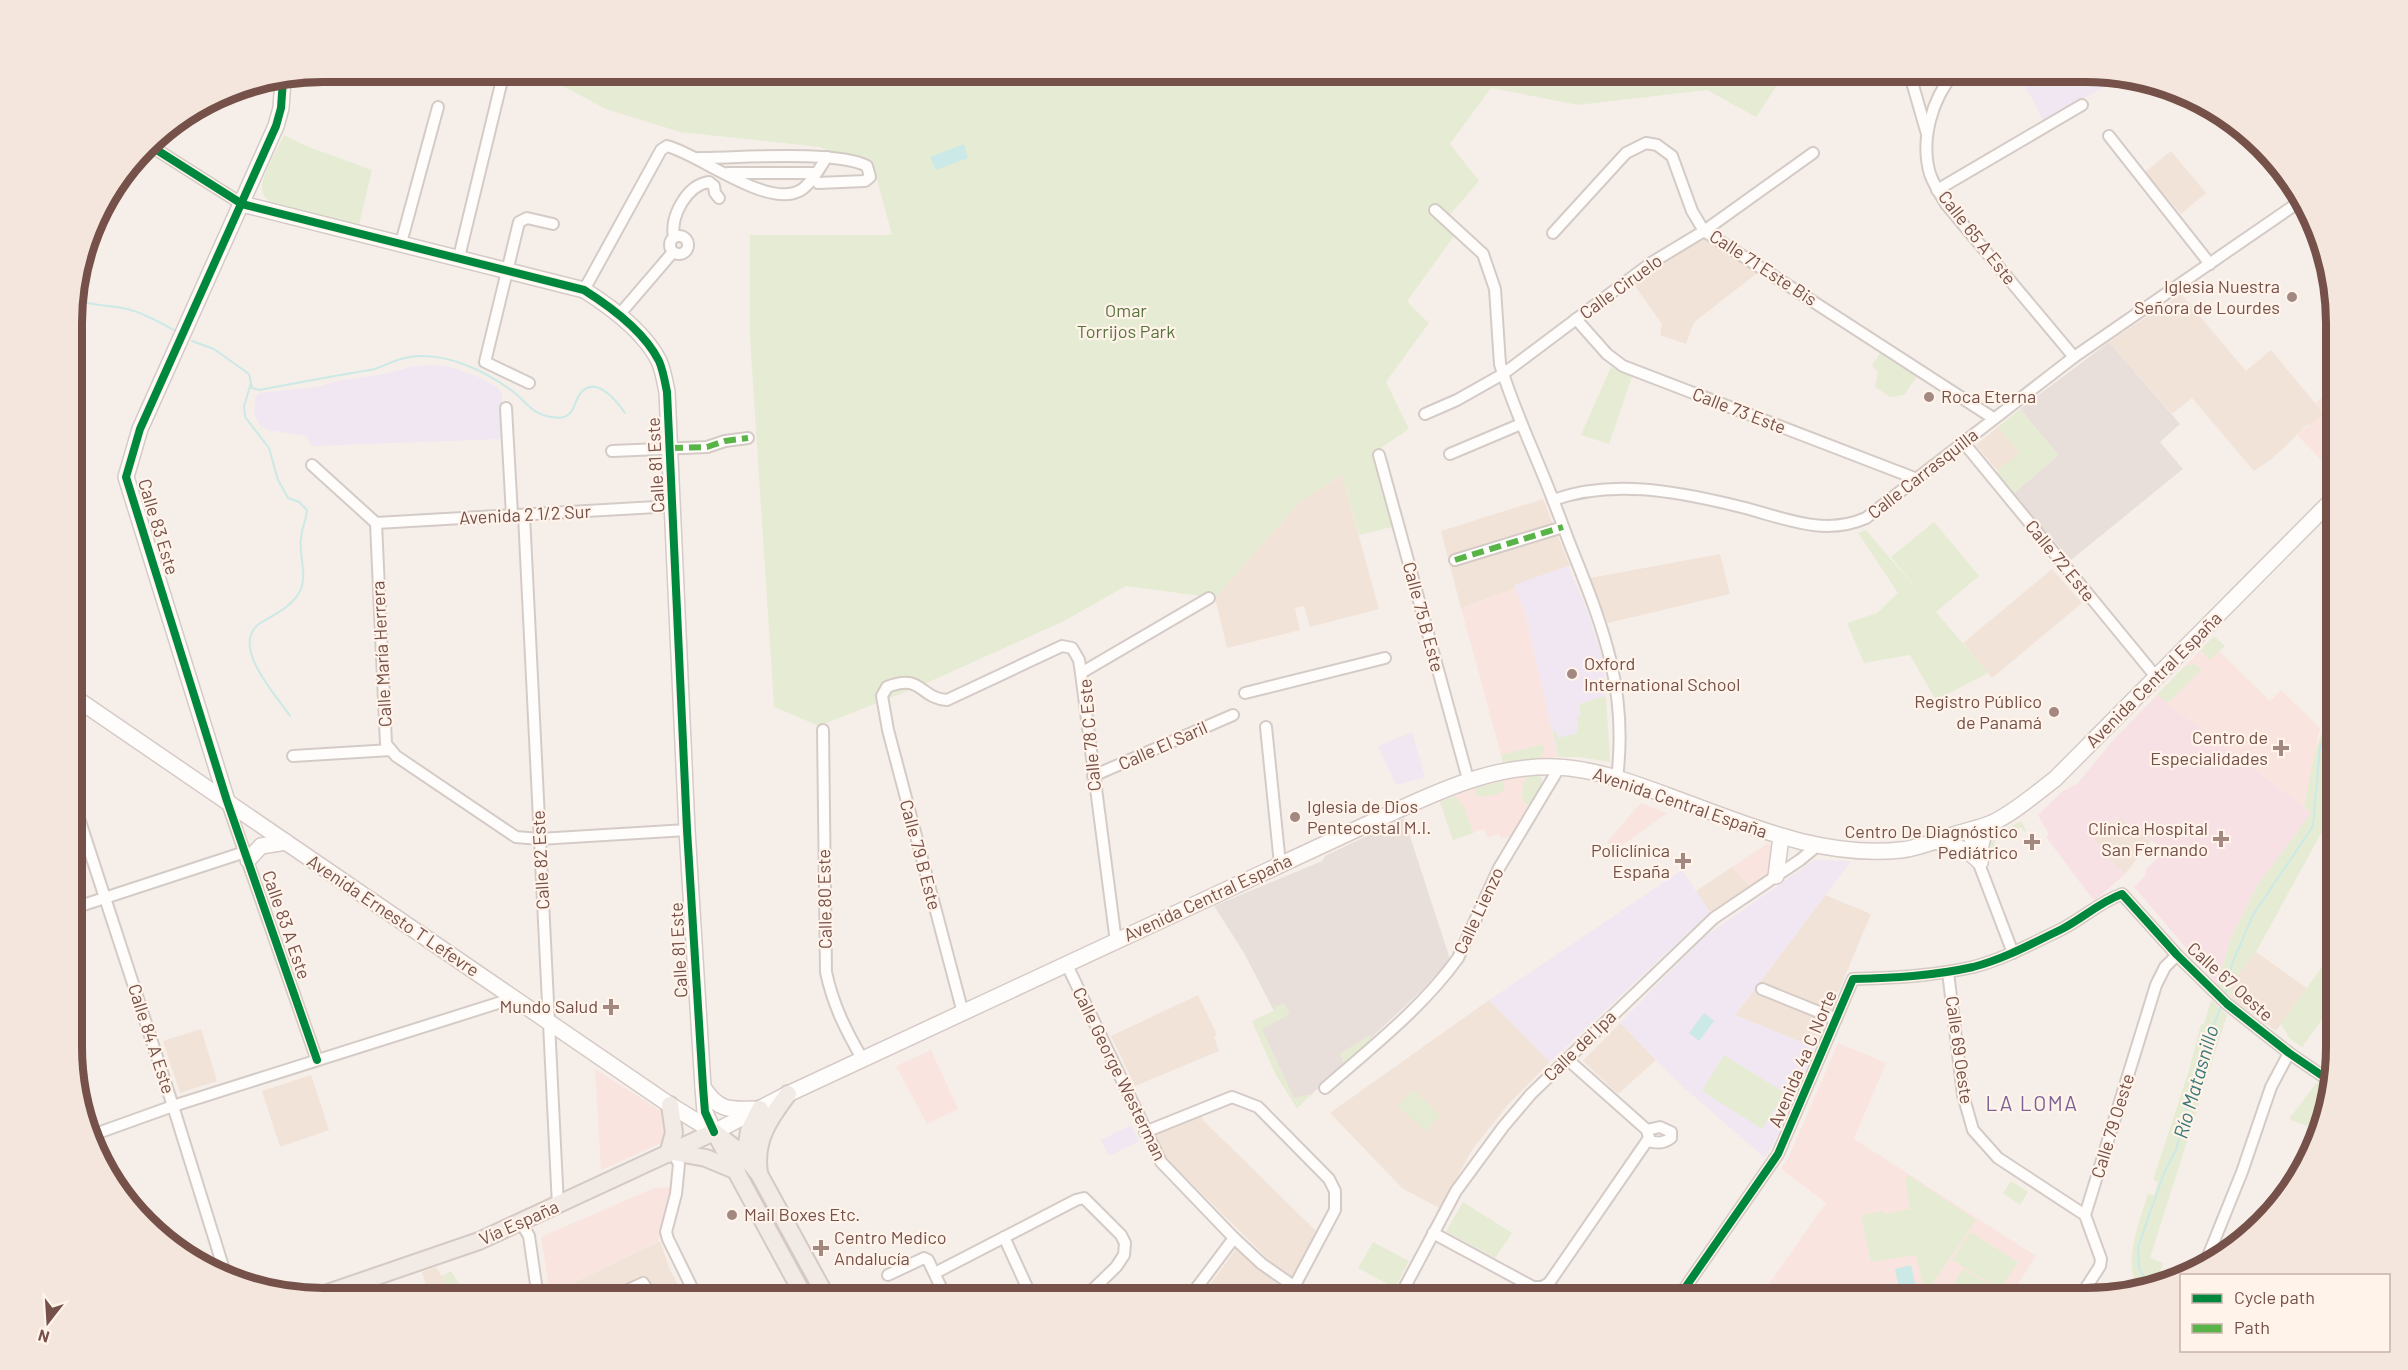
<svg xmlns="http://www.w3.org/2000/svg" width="2408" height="1370" viewBox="0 0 2408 1370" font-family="Barlow,sans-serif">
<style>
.residential{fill:#f2e3d9}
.commercial{fill:#fae4df}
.industrial{fill:#e9dfda}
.education{fill:#f0e7f2}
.medical{fill:#f8e1e5}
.green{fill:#e6ecd4}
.water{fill:#cbe9e6}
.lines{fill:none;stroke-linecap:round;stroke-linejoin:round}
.stream{stroke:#cbe9e6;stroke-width:2}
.street-casing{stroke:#d5cbc6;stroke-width:14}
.secondary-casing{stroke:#d6cac6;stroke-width:18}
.primary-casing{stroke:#d5c9c5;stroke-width:20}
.street{stroke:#fefdfc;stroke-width:10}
.secondary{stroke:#fefdfc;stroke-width:15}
.primary{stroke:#f2eae4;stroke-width:16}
.quiet{stroke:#59b447;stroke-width:6;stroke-dasharray:12 6;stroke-linecap:butt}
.cycleway-casing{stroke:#fff3ea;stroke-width:11}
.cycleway{stroke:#00873e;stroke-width:8}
.poi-dot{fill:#a28881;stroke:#fff3ea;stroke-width:2}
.labels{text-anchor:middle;stroke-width:4.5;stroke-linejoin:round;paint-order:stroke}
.street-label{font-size:18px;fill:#755149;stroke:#fff3ea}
.poi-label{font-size:18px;fill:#755149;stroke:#fff3ea;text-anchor:end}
.park-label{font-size:18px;fill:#58743e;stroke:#fff3ea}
.water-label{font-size:20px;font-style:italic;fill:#3c7a79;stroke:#fff3ea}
.quarter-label{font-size:21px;letter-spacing:1.5px;fill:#7d6498;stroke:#fff3ea}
.rim{fill:none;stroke:#755149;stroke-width:8}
</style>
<rect width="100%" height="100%" fill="#f6efe9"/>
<g class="residential">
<path d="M2171,151L2206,193L2181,214L2145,172Z"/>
<path d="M1704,239L1715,243L1760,271L1694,322L1686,344L1660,335L1662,324L1633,283L1690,241Z"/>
<path d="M2181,294L2246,371L2271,350L2324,414L2312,425H2307L2273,458L2254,471L2192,398L2172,414L2109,342Z"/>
<path d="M1998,427L2020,453L1998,471L1976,445Z"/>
<path d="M1342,475L1379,609L1310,627L1304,606L1295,608L1300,630L1227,648L1215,598L1299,502Z"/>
<path d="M1543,499L1570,566L1515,585L1516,588L1461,608L1441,531Z"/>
<path d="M1720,554L1730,594L1608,623L1590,578Z"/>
<path d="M2052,569L2082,603L1992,678L1963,643Z"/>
<path d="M2120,817L2151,841L2124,875L2094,840Z"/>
<path d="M1732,867L1751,887L1710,912L1696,891Z"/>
<path d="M1825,895L1871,914L1815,1048L1735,1015Z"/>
<path d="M2256,952L2307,988L2276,1031L2234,1001L2230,995L2236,976Z"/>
<path d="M1198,995L1217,1035L1214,1037L1219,1051L1135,1086L1111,1036Z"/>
<path d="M1489,1000L1550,1062L1507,1106L1472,1150L1440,1208L1403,1189L1330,1113Z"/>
<path d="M1620,1023L1656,1060L1618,1094L1583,1061Z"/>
<path d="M201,1029L217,1081L180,1093L163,1041Z"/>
<path d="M311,1075L329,1130L280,1147L262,1091Z"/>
<path d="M1199,1113L1204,1121L1320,1235L1296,1278L1291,1280L1285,1276L1166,1158L1158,1144L1155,1138L1158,1130Z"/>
<path d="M660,1241L670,1270L685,1298H550V1294Z"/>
<path d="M1236,1249L1262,1271L1297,1298H1200Z"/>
<path d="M436,1267L453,1294L455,1298H430L422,1272Z"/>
</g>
<g class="commercial">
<path d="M2334,386L2335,387V474L2297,435L2324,414L2315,404Z"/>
<path d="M1516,588L1526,616L1558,757L1503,762L1461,608Z"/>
<path d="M2209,641L2270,701L2281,690L2320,728L2304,807L2157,695Z"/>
<path d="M1527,776H1539L1542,779V784L1512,836L1501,839L1499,834L1487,838L1484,829L1453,840L1440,802L1480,786Z"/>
<path d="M1641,803L1667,813L1617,849L1607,842Z"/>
<path d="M1768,843L1773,847L1775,870L1751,887L1732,867Z"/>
<path d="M1838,1043L1886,1063L1854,1139L2036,1256L2009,1298H1759L1826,1203L1781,1169L1790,1154Z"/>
<path d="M931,1050L958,1109L927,1124L896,1066Z"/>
<path d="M595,1069L669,1116L670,1139L601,1170Z"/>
<path d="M671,1187V1197L658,1242L550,1294L541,1237L654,1188Z"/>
</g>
<g class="industrial">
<path d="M2109,342L2180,424L2160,442L2183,469L2071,560L2013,494L2058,455L2020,409Z"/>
<path d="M1404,818L1450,959L1423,989L1297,1108L1276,1075L1252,1021L1274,1011L1244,953L1214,906L1322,861L1325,856Z"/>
</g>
<g class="education">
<path d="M2018,72H2085L2120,77L2044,122Z"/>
<path d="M430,365L450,367L481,378L498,388L502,393L503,439L312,446L306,436L267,430L259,424L254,413L256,397L259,393L317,387L337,381L384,374L410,367Z"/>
<path d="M1568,566L1587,610L1603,659L1610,757L1568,749H1556L1526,616L1514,585Z"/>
<path d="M1412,732L1425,777L1396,785L1378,746Z"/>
<path d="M1814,860L1851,861L1735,1015L1815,1048L1780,1130L1765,1158L1682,1086L1620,1023L1703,938Z"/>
<path d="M1682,870L1710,912L1550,1062L1489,1000Z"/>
<path d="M1131,1125L1139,1141L1109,1156L1101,1140Z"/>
</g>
<path class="medical" d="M2157,695L2312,813L2257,886L2231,938L2217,984L2134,887L2145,876L2146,869L2165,851L2119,817L2094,840L2124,875L2094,901L2046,837L2049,835L2038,815L2063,791L2077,784L2115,738Z"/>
<g class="green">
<path d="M536,72H1786L1756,117L1707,90L1578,105L1491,88L1450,144L1479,181L1443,223L1454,236L1408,300L1409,304L1429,323L1386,382L1409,429L1372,454L1392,527L1359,535L1342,475L1299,502L1215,598L1126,586L1064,621L918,687L819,726L774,707L750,338V235H892L874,169L819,147L680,132L606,109Z"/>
<path d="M284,135L306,146L372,170L359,225L272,204C267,199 262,195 262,188C262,174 278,148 284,135Z"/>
<path d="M1881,351L1918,375L1904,395L1890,397L1875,387L1878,372L1872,366Z"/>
<path d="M1611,367L1632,377L1609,444L1581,435Z"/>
<path d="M2020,409L2058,455L2013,494L1996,472L2020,453L1998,427Z"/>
<path d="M1934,522L1979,576L1936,612L1988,673L1936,700L1910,655L1864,663L1847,623L1877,613L1898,593L1858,533L1866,530L1918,591L1891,557Z"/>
<path d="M2214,636L2225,646L2210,660L2200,650Z"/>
<path d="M2194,664L2202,669L2168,703L2157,695L2185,666Z"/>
<path d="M1606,696L1610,762L1578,757H1558L1553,731L1556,730L1558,738L1578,733L1577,716L1581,715L1579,704Z"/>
<path d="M2335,714V808L2256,952L2236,976L2230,995L2228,996L2217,984L2231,938L2257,886L2311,813L2304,807C2310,780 2314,733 2335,714Z"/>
<path d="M1543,744L1544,752L1539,759L1503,762L1501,755Z"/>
<path d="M1527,776H1539L1542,779V784L1529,806C1517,799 1523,788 1527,776Z"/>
<path d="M1503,781L1505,787C1500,797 1486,797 1476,796L1475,788Z"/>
<path d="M1455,796L1464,807L1473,833L1453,840L1440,802Z"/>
<path d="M2021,821L2026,830L2024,832L2021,827L1994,842L1996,846L1989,862C1983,838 2003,831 2021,821Z"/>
<path d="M2335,949V985L2324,1001L2331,1007L2302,1047L2290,1039L2281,1024Z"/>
<path d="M2211,1000L2227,1015L2150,1258L2163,1263L2158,1280L2137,1286C2123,1262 2140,1219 2148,1194L2154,1195L2158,1182L2153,1180L2189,1070L2201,1024H2204Z"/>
<path d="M1284,1003L1290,1014L1262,1029L1294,1098L1312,1094L1297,1108L1276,1075L1252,1021L1274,1011L1275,1007Z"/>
<path d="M1370,1035L1372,1039L1344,1064L1340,1054Z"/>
<path d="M1724,1055L1785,1093L1762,1129L1702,1091Z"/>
<path d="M2317,1082L2327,1089L2314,1129L2289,1119Z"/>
<path d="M1413,1090L1440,1115L1425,1131L1398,1106Z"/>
<path d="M752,1175L821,1298H811L753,1188Z"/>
<path d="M1908,1175L1976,1220L1933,1283L1932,1298H1926L1916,1255L1871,1262L1861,1215L1883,1211L1884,1214L1910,1209L1905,1180Z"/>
<path d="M2011,1181L2028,1192L2020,1205L2003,1193Z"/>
<path d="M1463,1202L1512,1233L1495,1258L1447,1232V1230Z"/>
<path d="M1970,1232L2018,1262L2000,1290L1952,1260Z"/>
<path d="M1373,1242L1409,1261L1395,1288L1358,1268Z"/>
<path d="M1963,1269L2000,1291L1996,1298H1945Z"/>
<path d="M451,1271L460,1285L478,1298H455L442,1276Z"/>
</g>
<g class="water">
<path d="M964,144L968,158L936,170L930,157Z"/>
<path d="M1704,1013L1714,1021L1699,1041L1689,1033Z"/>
<path d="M1911,1265L1918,1296L1901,1298L1895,1269Z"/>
</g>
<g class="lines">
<g class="stream">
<path d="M74,294C83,308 112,304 127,309C144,313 159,322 174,330"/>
<path d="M192,341L214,349L249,374L251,383L244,406L245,417L269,448L278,480L288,498L299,502L307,510C306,520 302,528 301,538C298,556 309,575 299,593C289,609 274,614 259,624C230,646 276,695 290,716"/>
<path d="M251,383L252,388L259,390C296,383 333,376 370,370C381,368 390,362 401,359C420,353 445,357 463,364C480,370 497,380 511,390C527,402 531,414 552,417C557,418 565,418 569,414C575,409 575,400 580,394C595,374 616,400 625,413"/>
<path d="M2225,995L2232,964L2253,915L2313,826L2320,747L2330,724L2335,720"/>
<path d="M2148,1283L2139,1268L2138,1247L2164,1173L2176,1150L2197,1067L2222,1004"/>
</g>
<defs>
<g id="street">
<path d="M1907,72L1912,82L1927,134"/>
<path d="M1955,72C1932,98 1920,140 1930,174C1934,185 1940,194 1946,204L2074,357"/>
<path d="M2109,136L2210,264"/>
<path d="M149,145L242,204"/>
<path d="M699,158C739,158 835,150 867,166L870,177L865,181L818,183"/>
<path d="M728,173H815"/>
<path d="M1937,190L2082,105"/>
<path d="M1435,210L1483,254L1495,289L1500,364C1514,411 1536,455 1553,500C1560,517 1566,535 1573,552C1604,629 1628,692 1617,778"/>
<path d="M1553,233L1626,153L1646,143L1657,145L1672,156L1692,211L1704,231L1993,418"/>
<circle cx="679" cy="245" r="9"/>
<path d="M674,237C670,216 687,185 709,182L714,186L715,193L719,198"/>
<path d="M401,243L438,107"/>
<path d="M459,257L501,84"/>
<path d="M584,290L661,150L667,146C701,155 769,210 801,190C812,183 820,167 827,157"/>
<path d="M619,315L673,252"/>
<path d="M1576,319L1607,354L1623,366L1917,479"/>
<path d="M529,383L485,362L519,222L527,218L553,224"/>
<path d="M506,408L512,515"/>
<path d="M1425,414L1457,400L1503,374L1651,263L1704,231L1813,153"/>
<path d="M1964,443L2157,678"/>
<path d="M612,451L707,447L725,441L748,438"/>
<path d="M1450,454L1521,424"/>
<path d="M1379,455L1468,779"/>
<path d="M312,465L376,523"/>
<path d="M1553,500C1611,479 1675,491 1733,505C1778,515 1821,538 1866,518L2074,357L2302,200"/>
<path d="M524,515L558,1206"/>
<path d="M376,523L386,744L396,756L516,837L539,839L687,830"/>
<path d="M376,523L674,506"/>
<path d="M1455,560L1563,527"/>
<path d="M1081,673L1209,598"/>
<path d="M1245,693L1385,658"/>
<path d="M1266,727L1280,864"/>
<path d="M823,730L826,972C833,1005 846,1031 863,1060"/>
<path d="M293,756L391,750"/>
<path d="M1093,776L1233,715"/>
<path d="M227,802L317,1060"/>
<path d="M74,803L173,1106L226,1276"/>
<path d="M1966,830L2013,953"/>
<path d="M74,908L245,852"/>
<path d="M1067,965L1161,1162L1234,1238L1262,1264L1311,1298"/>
<path d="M1948,972L1963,1095L1973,1130L1998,1158L2085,1215"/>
<path d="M1762,989L1836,1019"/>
<path d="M963,1013L888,730L882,696L887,687C922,673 919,698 947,700L1062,646L1072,648L1079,660L1081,673L1116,942"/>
<path d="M1325,1088C1372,1047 1422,1008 1458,958L1499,868L1559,768"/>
<path d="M1647,1130L1660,1127L1671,1132V1138C1663,1144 1657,1143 1648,1141"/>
<path d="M1145,1132L1232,1097L1258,1107L1329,1179L1335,1191V1210L1294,1287"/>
<path d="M95,1134L173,1106L514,998"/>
<path d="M673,1152L679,1164L676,1194L666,1232L668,1239L697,1298"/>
<path d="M521,1223L529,1236L538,1298"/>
<path d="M1433,1233L1533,1287H1542L1549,1283L1649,1138L1647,1130L1567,1059"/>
<path d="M1004,1237L1032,1298"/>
<path d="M2204,1266L2242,1172L2271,1087L2289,1053"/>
<path d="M935,1273L1076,1200L1084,1198L1121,1235L1125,1243L1124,1255L1116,1267L1084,1298"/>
<path d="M888,1275L924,1258L928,1260L946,1298"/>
<path d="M1549,1283L1552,1298"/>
<path d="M2080,1297L2100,1266L2101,1259L2085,1215L2156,985L2165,967L2177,955"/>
<path d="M610,1298L643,1283L653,1298"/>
<path d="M1189,1298L1234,1238"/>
<path d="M1399,1298L1456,1191L1503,1127L1531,1094L1714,918L1800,860L1817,846"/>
<path d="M1678,1298L1778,1154L1853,979C1893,978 1933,976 1973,967C2004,959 2033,943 2062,929C2083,918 2100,902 2122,894L2177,955L2227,1004L2289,1053L2330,1081"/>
</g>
<g id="secondary">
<path d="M242,204L584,290C611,307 644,331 659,361C663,370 665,382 667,392L687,830L703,1087L705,1112L714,1132"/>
<path d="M74,697L670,1105L714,1132"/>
<path d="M227,801L126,477L140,429L276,126L281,108L283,80"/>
<path d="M1934,841C1952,845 1967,848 1980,862"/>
<path d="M248,860L261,846L286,842"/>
<path d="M1980,862C1980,847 1981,834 1992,823"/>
<path d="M1776,876L1781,837"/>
<path d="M703,1087C717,1110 729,1110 753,1109"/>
<path d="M714,1132L788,1094L1400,809C1450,786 1499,765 1556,767C1600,769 1641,786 1682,801C1753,827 1823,858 1901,850C1918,848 1936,841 1953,835C1965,831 1980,828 1992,823C2015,812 2035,794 2055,779L2335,497"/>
</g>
<g id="primary">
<path d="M714,1132L745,1156L759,1174L827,1298"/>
<path d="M719,1140L805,1298"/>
<path d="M673,1152L706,1158L737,1171"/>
<path d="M668,1154L674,1133L670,1105"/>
<path d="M745,1156L749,1131L760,1109"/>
<path d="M759,1173C754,1141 769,1119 788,1094"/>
<path d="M316,1297L479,1241L714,1132"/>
</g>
</defs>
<use href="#street" class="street-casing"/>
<use href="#secondary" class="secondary-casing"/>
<use href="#primary" class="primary-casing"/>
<use href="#street" class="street"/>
<use href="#secondary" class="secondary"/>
<use href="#primary" class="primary"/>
<g class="quiet">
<path d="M671,448L707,447L725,441L748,438"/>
<path d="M1455,560L1563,527"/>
</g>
<defs>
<g id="cycleway">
<path d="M283,80L281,108L276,126L140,429L126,477L227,801L317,1060"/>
<path d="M149,145L242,204L584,290C611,307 644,331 659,361C663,370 665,382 667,392L687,830L703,1087L705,1112L714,1132"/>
<path d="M1678,1298L1778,1154L1853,979C1893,978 1933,976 1973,967C2004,959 2033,943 2062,929C2083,918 2100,902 2122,894L2177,955L2227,1004L2289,1053L2330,1081"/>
</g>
</defs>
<use href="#cycleway" class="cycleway-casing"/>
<use href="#cycleway" class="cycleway"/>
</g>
<g class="poi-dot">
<circle cx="2292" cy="297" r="6"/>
<circle cx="1929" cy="397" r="6"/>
<circle cx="1572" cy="674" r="6"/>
<circle cx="2054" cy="712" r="6"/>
<path d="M2278 739h6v6h6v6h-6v6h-6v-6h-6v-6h6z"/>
<circle cx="1295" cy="817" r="6"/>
<path d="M2218 830h6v6h6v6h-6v6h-6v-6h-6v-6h6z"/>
<path d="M2029 833h6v6h6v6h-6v6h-6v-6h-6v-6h6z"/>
<path d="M1680 852h6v6h6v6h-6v6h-6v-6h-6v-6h6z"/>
<path d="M608 998h6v6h6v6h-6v6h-6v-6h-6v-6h6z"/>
<circle cx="732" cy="1215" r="6"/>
<path d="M818 1239h6v6h6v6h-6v6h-6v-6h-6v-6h6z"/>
</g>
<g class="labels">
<g class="street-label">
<text transform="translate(1977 238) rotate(52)" y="6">Calle 65 A Este</text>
<text transform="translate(1763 268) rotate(33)" y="6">Calle 71 Este Bis</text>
<text transform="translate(1621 287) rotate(-36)" y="6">Calle Ciruelo</text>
<text transform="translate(1739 411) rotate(21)" y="6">Calle 73 Este</text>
<text transform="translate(656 465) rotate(-93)" y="6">Calle 81 Este</text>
<text transform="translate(1923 474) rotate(-38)" y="6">Calle Carrasquilla</text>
<text transform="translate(525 515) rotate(-3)" y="6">Avenida 2 1/2 Sur</text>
<text transform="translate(158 527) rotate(73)" y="6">Calle 83 Este</text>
<text transform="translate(2060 561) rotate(51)" y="6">Calle 72 Este</text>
<text transform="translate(1423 617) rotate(75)" y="6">Calle 75 B Este</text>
<text transform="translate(382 654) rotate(-93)" y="6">Calle María Herrera</text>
<text transform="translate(2154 680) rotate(-45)" y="6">Avenida Central España</text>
<text transform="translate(1090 735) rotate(-95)" y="6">Calle 78 C Este</text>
<text transform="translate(1163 746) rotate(-24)" y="6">Calle El Saril</text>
<text transform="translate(1680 803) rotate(19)" y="6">Avenida Central España</text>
<text transform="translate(920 855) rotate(75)" y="6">Calle 79 B Este</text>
<text transform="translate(541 860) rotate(-93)" y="6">Calle 82 Este</text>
<text transform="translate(1208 898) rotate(-25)" y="6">Avenida Central España</text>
<text transform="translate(825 899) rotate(-91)" y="6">Calle 80 Este</text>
<text transform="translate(1479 911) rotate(-65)" y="6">Calle Lienzo</text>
<text transform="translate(393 916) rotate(34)" y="6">Avenida Ernesto T Lefevre</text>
<text transform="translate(286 925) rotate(71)" y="6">Calle 83 A Este</text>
<text transform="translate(679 950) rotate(-93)" y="6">Calle 81 Este</text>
<text transform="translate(2230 982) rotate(42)" y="6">Calle 67 Oeste</text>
<text transform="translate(151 1039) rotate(72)" y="6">Calle 84 A Este</text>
<text transform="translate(1580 1046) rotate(-44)" y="6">Calle del Ipa</text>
<text transform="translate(1959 1050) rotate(82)" y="6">Calle 69 Oeste</text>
<text transform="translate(1803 1059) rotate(-67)" y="6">Avenida 4a C Norte</text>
<text transform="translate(1119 1074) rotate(64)" y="6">Calle George Westerman</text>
<text transform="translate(2113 1126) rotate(-73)" y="6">Calle 79 Oeste</text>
<text transform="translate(519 1223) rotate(-24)" y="6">Vía España</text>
</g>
<g class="poi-label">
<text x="2280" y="293">Iglesia Nuestra<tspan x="2280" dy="21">Señora de Lourdes</tspan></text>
<text x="1941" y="403" text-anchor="start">Roca Eterna</text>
<text x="1584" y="670" text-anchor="start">Oxford<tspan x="1584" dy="21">International School</tspan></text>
<text x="2042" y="708">Registro Público<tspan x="2042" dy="21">de Panamá</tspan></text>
<text x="2268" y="744">Centro de<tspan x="2268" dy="21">Especialidades</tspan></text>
<text x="1307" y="813" text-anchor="start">Iglesia de Dios<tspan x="1307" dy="21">Pentecostal M.I.</tspan></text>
<text x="2208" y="835">Clínica Hospital<tspan x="2208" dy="21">San Fernando</tspan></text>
<text x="2018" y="838">Centro De Diagnóstico<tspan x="2018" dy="21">Pediátrico</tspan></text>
<text x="1670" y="857">Policlínica<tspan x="1670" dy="21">España</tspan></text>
<text x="598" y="1013">Mundo Salud</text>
<text x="744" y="1221" text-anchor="start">Mail Boxes Etc.</text>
<text x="834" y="1244" text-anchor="start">Centro Medico<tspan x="834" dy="21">Andalucía</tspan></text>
</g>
<g class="park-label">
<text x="1126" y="317">Omar<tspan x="1126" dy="21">Torrijos Park</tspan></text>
</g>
<g class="water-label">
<text transform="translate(2196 1082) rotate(-74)" y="7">Río Matasnillo</text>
</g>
<g class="quarter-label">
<text x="2032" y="1111">LA LOMA</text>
</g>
</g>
<path d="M0 0H2408V1370H0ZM323 82H2085A241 241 0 0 1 2326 323V1047A241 241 0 0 1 2085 1288H323A241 241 0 0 1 82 1047V323A241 241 0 0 1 323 82Z" fill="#f4e6dd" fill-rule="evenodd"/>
<path class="rim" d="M323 82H2085A241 241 0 0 1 2326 323V1047A241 241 0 0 1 2085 1288H323A241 241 0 0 1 82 1047V323A241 241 0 0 1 323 82Z"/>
<rect x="2180" y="1274" width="210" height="78" fill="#fff3ea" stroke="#c8b2aa" stroke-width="1.5"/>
<rect x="2192" y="1294" width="30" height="9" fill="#00873e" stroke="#c8b2aa" stroke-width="1.5"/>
<text x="2234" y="1304" font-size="18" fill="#755149">Cycle path</text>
<rect x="2192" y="1324" width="30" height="9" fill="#59b447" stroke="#c8b2aa" stroke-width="1.5"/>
<text x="2234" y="1334" font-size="18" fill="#755149">Path</text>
<g transform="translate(48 1322) rotate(197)" stroke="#fff3ea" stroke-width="4.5" paint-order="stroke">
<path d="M0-4.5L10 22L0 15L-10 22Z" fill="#755149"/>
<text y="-9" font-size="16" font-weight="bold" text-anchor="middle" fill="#755149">N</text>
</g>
</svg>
